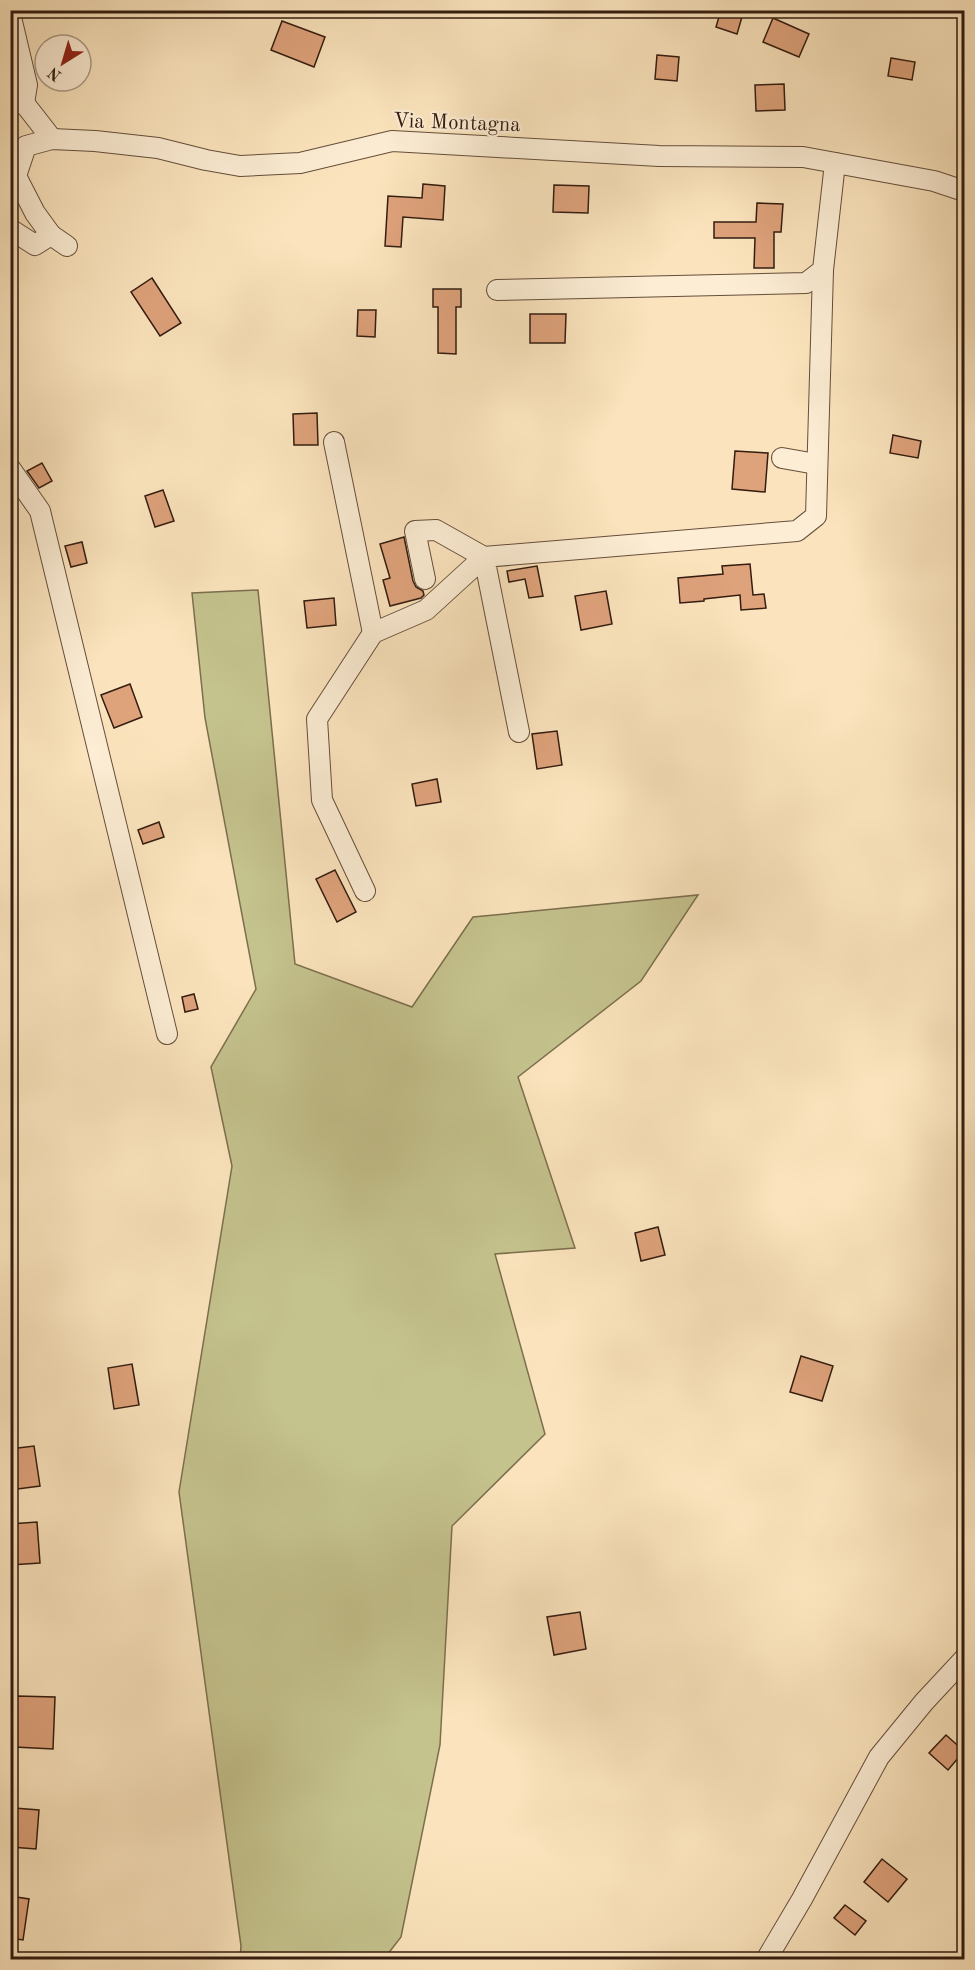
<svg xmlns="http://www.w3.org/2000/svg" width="975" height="1970" viewBox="0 0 975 1970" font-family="'Old Standard TT',serif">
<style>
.green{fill:#c4c28d;stroke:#7c6f4e;stroke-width:1.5}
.building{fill:#dfa37c;stroke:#331c10;stroke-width:1.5}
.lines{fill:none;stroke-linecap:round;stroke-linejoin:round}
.minor-casing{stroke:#654e3b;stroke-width:22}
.minor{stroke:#fcedd4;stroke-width:20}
.labels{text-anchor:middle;stroke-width:4.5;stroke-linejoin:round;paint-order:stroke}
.street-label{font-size:21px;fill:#331c10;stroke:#fcedd4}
</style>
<rect width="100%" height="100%" fill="#fbe4bd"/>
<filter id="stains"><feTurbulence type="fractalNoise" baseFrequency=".00333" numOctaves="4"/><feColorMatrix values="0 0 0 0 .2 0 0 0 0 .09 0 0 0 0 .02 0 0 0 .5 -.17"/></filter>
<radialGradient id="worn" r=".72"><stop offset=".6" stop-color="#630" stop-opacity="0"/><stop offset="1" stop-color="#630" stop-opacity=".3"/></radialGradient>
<path class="green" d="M258,590L295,964L412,1007L473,917L698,895L641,981L518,1077L575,1248L495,1254L545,1434L452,1526L440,1745L401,1937L384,1959H240L241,1946L179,1492L232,1166L211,1067L256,989L205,718L192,593Z"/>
<g class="building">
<path d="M721,10H744L737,34L716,27Z"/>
<path d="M773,18L809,34L799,57L763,42Z"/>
<path d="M282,21L325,37L314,67L271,50Z"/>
<path d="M657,55L679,57L677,81L655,79Z"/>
<path d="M891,58L915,62L912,80L888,76Z"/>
<path d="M784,84L785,110L756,111L755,85Z"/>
<path d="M423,184L445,186L443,220L403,217L401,247L385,246L388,196L422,198Z"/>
<path d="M554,185L589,186L588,213L553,212Z"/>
<path d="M757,203L783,204L781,232H774V268H754L755,238H714V222H756Z"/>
<path d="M152,278L181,323L160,336L131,292Z"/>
<path d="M433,289H461V307H456V354L438,353V307H433Z"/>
<path d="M358,310H376L375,337L357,336Z"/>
<path d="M530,314H566L565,343H530Z"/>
<path d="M317,413L318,445H294L293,414Z"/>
<path d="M893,435L921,441L918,458L890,453Z"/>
<path d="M735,451L768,453L765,492L732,489Z"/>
<path d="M42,463L52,481L39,488L27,471Z"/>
<path d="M163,490L174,521L155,527L145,496Z"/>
<path d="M404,537L413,581L416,587L423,591L424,595L421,598L390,606L383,580L390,578L380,544Z"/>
<path d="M82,542L87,563L71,567L65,546Z"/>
<path d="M750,564L753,595L764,594L766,608L741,610L740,595L704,599V601L680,603L678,578L723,574L722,566Z"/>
<path d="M537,566L543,596L529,598L525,579L509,582L507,571Z"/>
<path d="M606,591L612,624L581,630L575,596Z"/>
<path d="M334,598L336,625L307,628L304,601Z"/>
<path d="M130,684L142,717L114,728L101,695Z"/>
<path d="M557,731L562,765L537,769L532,734Z"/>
<path d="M437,779L441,802L416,806L412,784Z"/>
<path d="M159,822L164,837L143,844L138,830Z"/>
<path d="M335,870L356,912L337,922L316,879Z"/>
<path d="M194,994L198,1009L185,1012L182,997Z"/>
<path d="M658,1227L665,1255L641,1261L635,1233Z"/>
<path d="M801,1356L833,1366L822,1401L790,1392Z"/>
<path d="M132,1364L139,1405L114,1409L108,1368Z"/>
<path d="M34,1446L40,1486L10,1490V1449Z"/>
<path d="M37,1522L40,1563L10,1565V1524Z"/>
<path d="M580,1612L586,1649L554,1655L547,1617Z"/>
<path d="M17,1696L55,1697L53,1749L15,1747Z"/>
<path d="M946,1735L964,1751L948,1770L929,1753Z"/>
<path d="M14,1808L39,1810L36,1849L11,1847Z"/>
<path d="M882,1859L907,1879L888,1902L864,1882Z"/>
<path d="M10,1896L29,1899L23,1940L10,1938Z"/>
<path d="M845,1905L866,1921L855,1935L834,1918Z"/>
</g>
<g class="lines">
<defs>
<g id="minor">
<path d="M10,13L27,85L24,103"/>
<path d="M12,104L24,103L52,139"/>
<path d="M10,229L35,245L51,235L35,213L16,176L26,146L52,139L95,141L158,148L206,160L240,166L300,163L392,141L659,156L803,157L934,181L964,191"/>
<path d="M51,235L67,246"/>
<path d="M497,290L806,283L823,270L835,163"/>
<path d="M334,442L373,633L426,610L484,557L436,530L415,531L425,579"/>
<path d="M782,458L816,464"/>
<path d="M10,468L40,511L167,1034"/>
<path d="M519,732L484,557L797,531L816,516L823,270"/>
<path d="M365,891L322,800L317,719L373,633"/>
<path d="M766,1960L802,1899L879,1757L924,1702L964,1659"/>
</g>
</defs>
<use href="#minor" class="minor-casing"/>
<use href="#minor" class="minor"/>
</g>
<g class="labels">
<g class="street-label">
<text transform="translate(457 122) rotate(2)" y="7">Via Montagna</text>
</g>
</g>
<rect width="975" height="1970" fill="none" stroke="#fbe4bd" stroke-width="36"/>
<rect x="12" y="12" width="951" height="1946" fill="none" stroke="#331c10" stroke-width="3"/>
<rect x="18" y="18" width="939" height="1934" fill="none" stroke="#331c10" stroke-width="1.5"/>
<g transform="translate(63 63) rotate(217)"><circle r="28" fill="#fcedd4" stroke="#ac9986" stroke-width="1.5"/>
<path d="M0-4.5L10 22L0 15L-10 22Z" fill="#8f2418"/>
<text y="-9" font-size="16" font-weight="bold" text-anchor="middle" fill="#331c10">N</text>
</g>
<rect width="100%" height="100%" filter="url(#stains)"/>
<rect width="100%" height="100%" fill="url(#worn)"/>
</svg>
